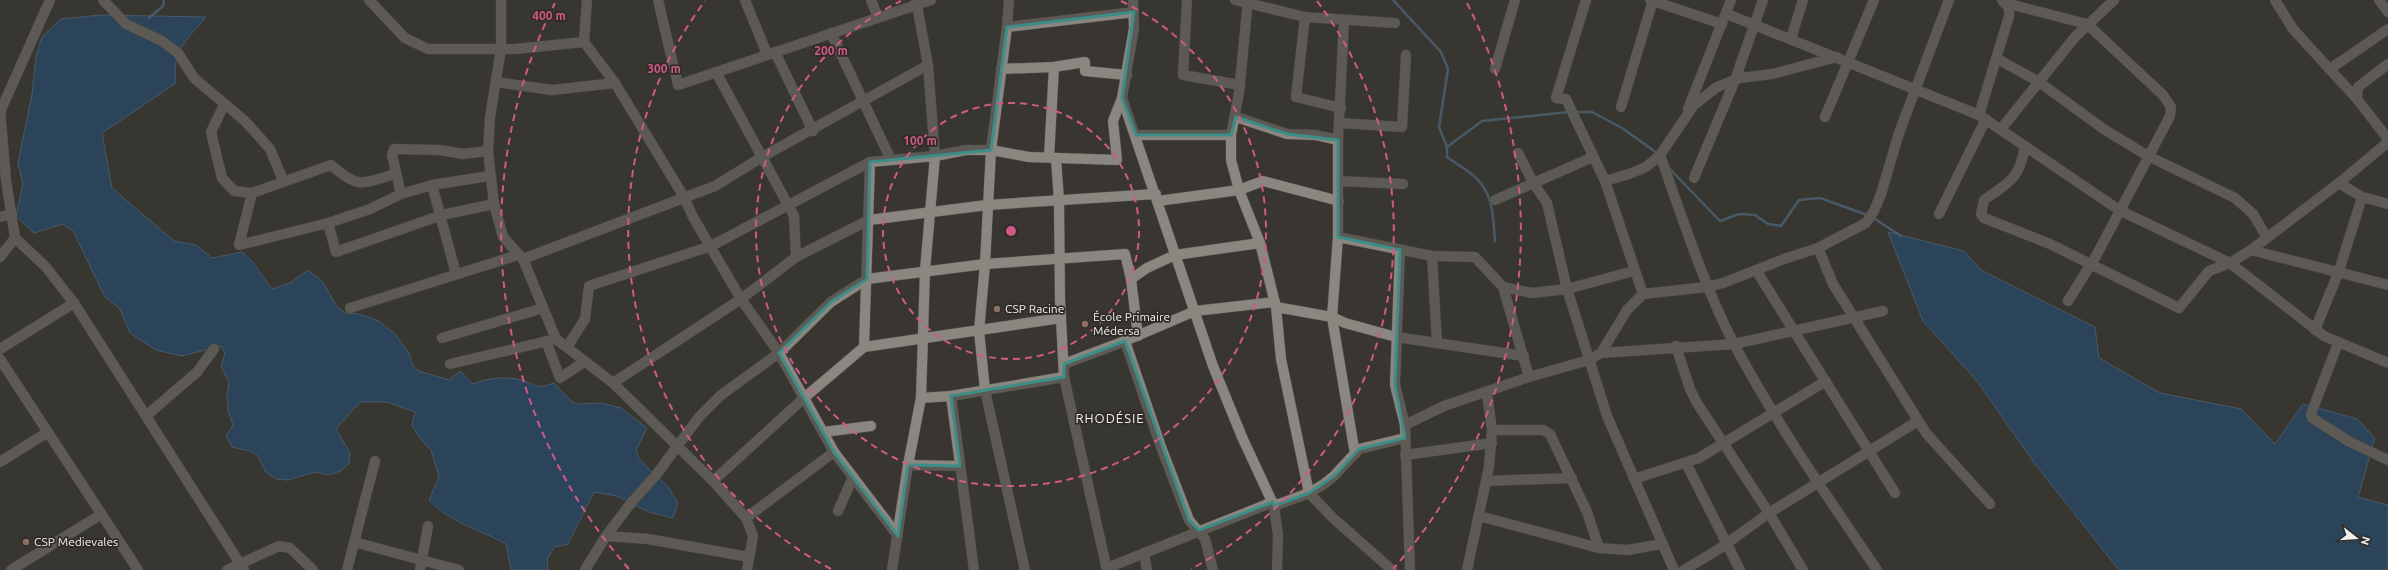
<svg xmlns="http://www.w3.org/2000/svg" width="2388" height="570" viewBox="0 0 2388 570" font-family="Ubuntu,sans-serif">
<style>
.water{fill:#1c5689;stroke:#5c84a7}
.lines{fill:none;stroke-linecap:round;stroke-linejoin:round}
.stream{stroke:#5c84a7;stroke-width:2.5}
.street-casing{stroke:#575450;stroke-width:11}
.street{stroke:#8a8680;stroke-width:10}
.marked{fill:none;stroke:#3c8e87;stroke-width:3;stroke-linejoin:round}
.ring{fill:none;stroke:#d05987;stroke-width:2;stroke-dasharray:7 5}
.education-dot{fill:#8d6e63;stroke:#2f2c27;stroke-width:1.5}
.labels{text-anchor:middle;stroke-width:3.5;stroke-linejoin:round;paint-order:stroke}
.poi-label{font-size:12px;fill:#f2f0ed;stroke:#2f2c27;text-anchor:start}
.neighbourhood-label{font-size:13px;letter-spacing:1px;fill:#f2f0ed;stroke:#2f2c27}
.centre{fill:#d05987;stroke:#2f2c27;stroke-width:2}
.ring-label{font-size:12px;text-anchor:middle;font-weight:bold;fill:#d05987;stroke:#2f2c27;stroke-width:3.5;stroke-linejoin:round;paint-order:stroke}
</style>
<rect width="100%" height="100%" fill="#393631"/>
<g class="water">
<path d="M101,15L206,17C187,40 171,51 176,83L102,133L112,188L174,241L196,245L212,258L242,252C255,261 261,276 272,289L290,283L308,270L322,281L337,307L346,313L359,314L379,321L395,334L409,353L413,366L419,371L449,380L460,371L473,384C485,379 502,376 516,379C536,382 531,391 554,383L571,401L577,404L602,403L621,408L647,428L636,450L639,459L669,488L678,503L673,518L649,512L617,496L594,492L568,544L554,547L547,560L548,570H511L506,544C479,529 450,523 429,500L439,477L431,450L422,441L412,426L415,412L387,402H360L336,429L350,453L349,463L341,471L328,475L315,472L288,480L276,479L266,472L257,455L250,451L232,447L226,436L233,425L228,411L227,394L229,383L221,366L225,353L221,346L182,356L156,350L130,333L120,309L105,297L73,231L63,224L34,233L16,216L23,184L18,163L32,94L36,57L42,37L61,19Z"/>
<path d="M1888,232L1964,251L1981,270L2095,327L2099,358L2160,393L2241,409L2275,444L2303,404L2357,419L2375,438L2358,497L2388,505V570H2119L2035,464L1977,381L1923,321Z"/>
</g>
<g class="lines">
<g class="stream">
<path d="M1393,0L1441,52L1448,69L1439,127L1447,147V157C1456,164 1469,170 1477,179C1494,196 1493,219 1495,241"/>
<path d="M149,18L163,6L164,0"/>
<path d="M1576,112H1592L1622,128L1657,153"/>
<path d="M1447,147L1482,121L1569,112"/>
<path d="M1669,168L1720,221L1739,214L1755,215L1768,224L1781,226L1799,200L1820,198L1867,215"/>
<path d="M1872,217L1901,236"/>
</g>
<defs>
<g id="street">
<path d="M103,0L126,24L162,41L178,53L194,78L245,121L270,149L283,180"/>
<path d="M369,0L405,38L428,49H515L584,42"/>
<path d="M501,0V49L490,117L488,151L494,204L503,237L523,259L556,339L613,383L713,481L746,518L753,536L747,570"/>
<path d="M587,0L584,42L615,83L684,197L693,217L741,299L779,353L834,452L898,536"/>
<path d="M658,0L678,85L931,0"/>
<path d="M745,0L767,54"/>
<path d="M871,0L878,17"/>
<path d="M916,0L928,65L935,156L966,150H991L1029,157L1117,160L1113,121L1122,98"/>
<path d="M1009,0L1007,27L991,150L985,264L979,331L985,390L1025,570"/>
<path d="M1133,0L1134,28L1122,98L1213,366L1242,437L1274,506"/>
<path d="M1187,0L1183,75L1240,85"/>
<path d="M1235,0L1305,17L1395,23"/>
<path d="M1248,0L1239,93L1231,135V160L1239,190L1260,243L1276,307L1281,359L1309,493L1333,518L1392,570"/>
<path d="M1586,0L1556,98L1566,99L1605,181L1643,294"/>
<path d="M1650,0L1722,24"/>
<path d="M2275,0L2293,29L2357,99L2388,139"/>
<path d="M2379,0L2388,12"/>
<path d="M2005,3L2087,24L2163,95L2171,107L2170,116L2096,256L2068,301"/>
<path d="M1727,14L1979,115L2119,210L2230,263L2324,336L2388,363"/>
<path d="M1305,17L1296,97L1341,108"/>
<path d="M1344,21L1338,140V237L1332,317L1355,454"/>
<path d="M1007,27L1134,12"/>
<path d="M831,33L891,160"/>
<path d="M1791,39L1803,0"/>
<path d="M775,52L813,131"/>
<path d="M1996,58L2039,82L2105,130L2148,156L2235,198L2253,214L2266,236"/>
<path d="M1001,69L1054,67L1085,62V71L1127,75"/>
<path d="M1495,69L1515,0"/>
<path d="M2330,69L2388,29"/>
<path d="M716,72L794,216L796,257"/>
<path d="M496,82L552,90L615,83"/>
<path d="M2357,99L2358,87L2388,64"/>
<path d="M224,105L211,132L222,178L234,191L252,193L331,165C360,190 361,183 396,174"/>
<path d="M1621,107L1653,0"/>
<path d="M0,109L6,180L15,238L45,266L74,303L244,570"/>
<path d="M1688,109L1731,0"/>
<path d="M0,112L50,0"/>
<path d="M1979,115L2009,16V8L2002,0"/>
<path d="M1236,117L1287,134L1316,135L1338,140"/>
<path d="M1825,117L1874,0"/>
<path d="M1340,123L1402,127L1406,55"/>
<path d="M2001,129L2075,37L2114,0"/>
<path d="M1136,135H1231"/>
<path d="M2025,146C2020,178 2010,182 1984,200L1981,214L1984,218L2050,244L2179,308L2209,271L2230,263L2251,250L2388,285"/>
<path d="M1518,153L1534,184L1547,203L1567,289L1607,416L1674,570"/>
<path d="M1660,155C1683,219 1703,284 1734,344C1776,423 1827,496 1877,570"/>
<path d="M1049,157L1054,67"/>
<path d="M1056,158L1059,201L1060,300L1064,377L1107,570"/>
<path d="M1694,178L1735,80L1763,0"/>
<path d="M1339,181L1403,184"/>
<path d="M1605,181L1629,174L1646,167L1660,155L1694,105L1717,87L1740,78L1772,74L1837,57"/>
<path d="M2339,183L2362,197L2388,204"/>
<path d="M432,185L456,274"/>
<path d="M252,193L239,245L328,223L370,209L401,194L432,185L489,176"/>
<path d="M401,194L392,155L394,149L439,150L463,154L488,151"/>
<path d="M1495,200L1593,157"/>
<path d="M1158,201L1239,190L1263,181L1339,201"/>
<path d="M1939,214L1986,119"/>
<path d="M0,217L12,214"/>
<path d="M328,223L336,252L442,215L494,204"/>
<path d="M1338,237L1432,256L1475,257L1503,287L1529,377"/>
<path d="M1818,248L1833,284L1926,433L1990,504"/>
<path d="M1400,250L1395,385L1405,425L1410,570"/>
<path d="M2251,250L2339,183L2388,142"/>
<path d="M1432,256L1437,343"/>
<path d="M0,257L15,238"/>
<path d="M523,259L715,186L762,157L928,65"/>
<path d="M1756,270L1895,493"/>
<path d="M1131,279L1147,268L1175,255L1260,243"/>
<path d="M1503,287L1532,293L1567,289L1634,271"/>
<path d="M1276,307L1332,317L1345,323L1396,337L1524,356"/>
<path d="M350,308L518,255"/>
<path d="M2315,330L2339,271L2362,197"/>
<path d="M442,338L543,308"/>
<path d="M546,341L560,378L585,361"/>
<path d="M1125,341L1161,447L1189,520L1205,539L1213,570"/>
<path d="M2338,343L2311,414L2312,418L2350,442L2388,460"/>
<path d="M1676,346L1690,389L1697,403L1769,513L1803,570"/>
<path d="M567,347L585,319L589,286L711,246L870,162"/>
<path d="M864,347L870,162L935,156L925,270L921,398L908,465"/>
<path d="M0,349L74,303"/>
<path d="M1601,353L1734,344L1883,311"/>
<path d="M0,359L138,570"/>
<path d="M450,364L556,339"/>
<path d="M1064,364L1125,341L1195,311L1275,302"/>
<path d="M613,383L741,299L796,257L869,220L987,205L1156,194"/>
<path d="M951,396L974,570"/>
<path d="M921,398L951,396L1064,377"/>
<path d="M146,416L197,372L214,349"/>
<path d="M1405,425L1444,406L1529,377L1589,360L1601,353L1627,310L1643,294L1707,287L1723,283L1784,259L1818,248L1866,223L1874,211L1881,194L1899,133L1949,0"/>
<path d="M1492,430H1543L1550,434L1587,512L1599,548"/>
<path d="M823,432L871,426"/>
<path d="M1405,455L1492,443"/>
<path d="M0,462L48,432"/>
<path d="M1686,463L1740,570"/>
<path d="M1634,479L1699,458L1826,381"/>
<path d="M713,481L804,398L864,347L1061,318"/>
<path d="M1486,481L1572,478"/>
<path d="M838,511L853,477"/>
<path d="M1479,516L1599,548L1628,550L1661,544"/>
<path d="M746,518L834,452"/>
<path d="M606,536L648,539L749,557"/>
<path d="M354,542L459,570"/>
<path d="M1144,553L1147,570"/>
<path d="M1107,568L1273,502"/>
<path d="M11,570L100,515"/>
<path d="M227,570L279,546L290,548L313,570"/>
<path d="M347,570L375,461"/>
<path d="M420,570L428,526"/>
<path d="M585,570L606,536L631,503L656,475L699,417L721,395L779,353L831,302L867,279L985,264L1125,254L1131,279L1138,336"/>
<path d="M892,570L908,465L960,466"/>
<path d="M1277,570L1278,535L1274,506L1309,493L1324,484L1334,476L1359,449L1405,438"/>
<path d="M1467,570L1489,467L1492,430L1487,393"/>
<path d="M1684,570L1719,549L1769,513L1918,421"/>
</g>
</defs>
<use href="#street" class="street-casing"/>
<use href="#street" class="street"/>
</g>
<path d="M0 0H2388V570H0ZM1134,12L1122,98L1136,135H1231L1236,117L1287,134L1338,140V237L1400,250L1395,385L1405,438L1359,449L1334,476L1309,493L1274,506L1273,502L1199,530L1189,520L1125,341L1064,364V377L951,396L960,466L908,465L898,536L834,452L779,353L831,302L867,279L870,162L991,150L1007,27Z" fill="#393631" fill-opacity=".55" fill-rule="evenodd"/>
<path class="marked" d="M1134,12L1122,98L1136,135H1231L1236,117L1287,134L1338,140V237L1400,250L1395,385L1405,438L1359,449L1334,476L1309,493L1274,506L1273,502L1199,530L1189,520L1125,341L1064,364V377L951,396L960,466L908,465L898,536L834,452L779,353L831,302L867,279L870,162L991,150L1007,27Z"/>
<g class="ring">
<circle cx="1011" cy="231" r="128"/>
<path d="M1121 1A255 255 0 1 1 901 1"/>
<path d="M831 569A383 383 0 0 1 705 1M1317 1A383 383 0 0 1 1191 569"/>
<path d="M629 569A510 510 0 0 1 555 3M1467 3A510 510 0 0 1 1393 569"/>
</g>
<g class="education-dot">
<circle cx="997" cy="309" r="4"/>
<circle cx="1085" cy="324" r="4"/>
<circle cx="26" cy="542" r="4"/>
</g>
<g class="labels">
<g class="poi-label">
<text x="1005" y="313">CSP Racine</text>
<text x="1093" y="321">École Primaire<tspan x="1093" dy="14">Médersa</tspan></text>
<text x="34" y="546">CSP Medievales</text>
</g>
<g class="neighbourhood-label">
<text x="1110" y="423">RHODÉSIE</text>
</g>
</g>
<circle cx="1011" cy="231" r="6" class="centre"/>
<g class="ring-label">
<text x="549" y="20">400 m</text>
<text x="831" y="55">200 m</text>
<text x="664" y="73">300 m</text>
<text x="920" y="145">100 m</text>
</g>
<g transform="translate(2356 538) rotate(107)" stroke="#2f2c27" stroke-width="3" paint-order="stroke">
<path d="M0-3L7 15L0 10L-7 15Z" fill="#f2f0ed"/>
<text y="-6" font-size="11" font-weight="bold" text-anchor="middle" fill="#f2f0ed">N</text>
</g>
</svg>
